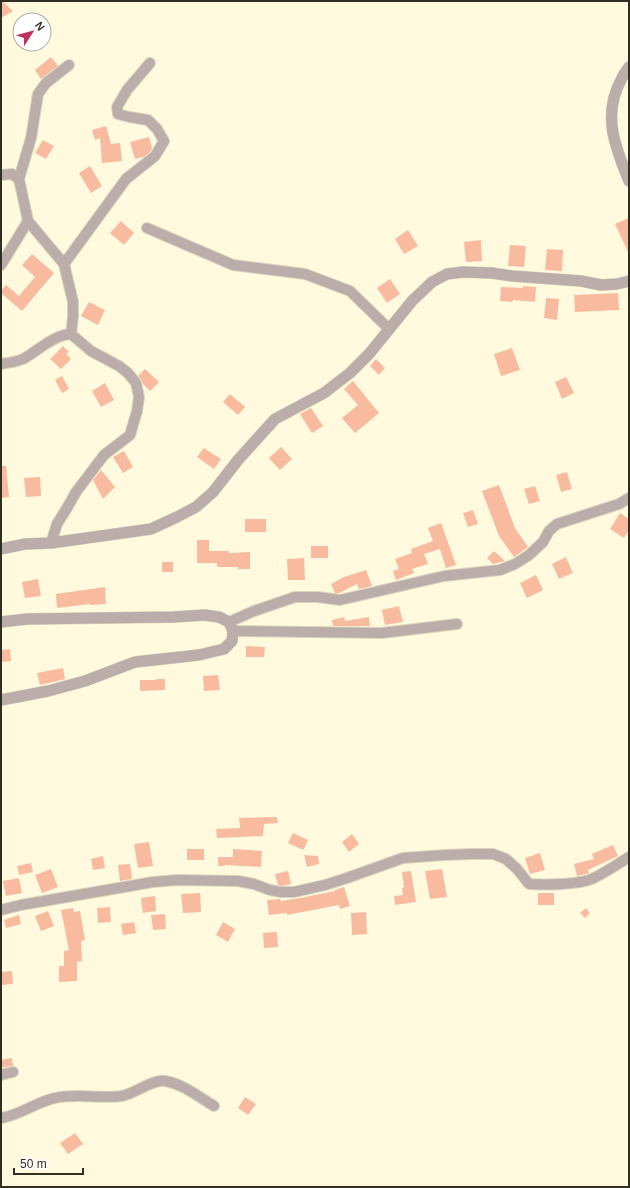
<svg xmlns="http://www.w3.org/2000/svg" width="630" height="1188" viewBox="0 0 630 1188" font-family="Arial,sans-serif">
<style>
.building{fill:#f8bba0}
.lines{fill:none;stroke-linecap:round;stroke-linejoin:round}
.minor-casing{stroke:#dad5bd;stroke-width:12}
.tertiary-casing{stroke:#dad5bd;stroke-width:12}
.minor{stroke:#bbadaa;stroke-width:10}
.tertiary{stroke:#bbadaa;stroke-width:11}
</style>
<rect width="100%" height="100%" fill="#fffade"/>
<g class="building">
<path d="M1,1H2L13,11L1,18Z"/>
<path d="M51,57L58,66L41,79L35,70Z"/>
<path d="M106,126L111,144L120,143L122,161L102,163L100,138L95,140L92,130Z"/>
<path d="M149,137L152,148L150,152L144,157L135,159L130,142Z"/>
<path d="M43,140L54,146L46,159L35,153Z"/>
<path d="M90,166L102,186L91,193L79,173Z"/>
<path d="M629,218V254L615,224Z"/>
<path d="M121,221L134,233L124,245L110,233Z"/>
<path d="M408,230L418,246L404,254L395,239Z"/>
<path d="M481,240L482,261L466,262L464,242Z"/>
<path d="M510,245L526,246L524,267L508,266Z"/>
<path d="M547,249L563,250L562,271L545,270Z"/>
<path d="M32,254L54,273L22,311L1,293V291L6,285L19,296L35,277L22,265Z"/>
<path d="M390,279L400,294L387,303L377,288Z"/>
<path d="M523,286L536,287L535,302L513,300L512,302L500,301L501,287L523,288Z"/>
<path d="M618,293L619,310L575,312L574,295Z"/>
<path d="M546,298L559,299L557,320L544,318Z"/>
<path d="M89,302L105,310L98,325L81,316Z"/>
<path d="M63,346L69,352L66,354L71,359L61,369L50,359Z"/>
<path d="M512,348L520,370L501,376L494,354Z"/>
<path d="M376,359L385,368L379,375L370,366Z"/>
<path d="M145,369L159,382L150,391L143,384L141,379L138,376Z"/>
<path d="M62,376L69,389L62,393L55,380Z"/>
<path d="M566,377L574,393L562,399L555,382Z"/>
<path d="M353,381L379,413L355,433L342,418L358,405L344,389Z"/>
<path d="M105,383L114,400L101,407L92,391Z"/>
<path d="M230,394L245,407L238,415L223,402Z"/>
<path d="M311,408L323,426L312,433L300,414Z"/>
<path d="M281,447L292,459L280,470L269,458Z"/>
<path d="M204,448L221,459L214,469L197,457Z"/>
<path d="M124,451L133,467L123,473L113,457Z"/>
<path d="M1,466H6L9,497L1,498Z"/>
<path d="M101,470L115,487L103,499L93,480Z"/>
<path d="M567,472L572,489L561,492L556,475Z"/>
<path d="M40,477L41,496L26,497L24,478Z"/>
<path d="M499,485L515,528L528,547L514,557L499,536L482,491Z"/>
<path d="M535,486L540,501L529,504L524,489Z"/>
<path d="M473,510L478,524L468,527L463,513Z"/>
<path d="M620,513L629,519V530L624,538L610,529Z"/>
<rect x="245" y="519" width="21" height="13"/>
<path d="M441,523L456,565L446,568L440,549L424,554L428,564L412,569L414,573L396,580L393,571L399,569L395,559L412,553L411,549L433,541L428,528Z"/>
<path d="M197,540H209V551H229V553L250,552V569H238V567H217V563H197Z"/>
<rect x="311" y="546" width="17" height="12"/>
<path d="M494,551L505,561L493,564L487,558Z"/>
<path d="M566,557L573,573L559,579L552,564Z"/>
<path d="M304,558L305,580H288L287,559Z"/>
<rect x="162" y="562" width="11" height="10"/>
<path d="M366,570L372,586L359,589L357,584L339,593H335L331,584L344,577Z"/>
<path d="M536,575L543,590L527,598L520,583Z"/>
<path d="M38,579L41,596L25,598L22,582Z"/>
<path d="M105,587L106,604L90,605V604L57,608L56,594Z"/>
<path d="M399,606L403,622L385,625L382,610Z"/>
<path d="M344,617L345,621L369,617L370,626H333L332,620Z"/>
<path d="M246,646L265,647L264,657H246Z"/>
<path d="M10,649L11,661L1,662V650Z"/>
<path d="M63,668L65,679L40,685L37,673Z"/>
<path d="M218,675L220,690L204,691L203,676Z"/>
<path d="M156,679H165V690L140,691V680H156Z"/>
<path d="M277,817L278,823L264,824L263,836L217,838L216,829L240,828L239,818Z"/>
<path d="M293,833L308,840L304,849H301L288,843Z"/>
<path d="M352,834L359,844L349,852L342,842Z"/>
<path d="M149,842L153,866L138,868L134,844Z"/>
<path d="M613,845L618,856L588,870L589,873L577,876L574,864L594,859L592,854Z"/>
<rect x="187" y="849" width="17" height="11"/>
<path d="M233,849L262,851L261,867L225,865V866H218V857H233Z"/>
<path d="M540,853L545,870L530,874L525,858Z"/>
<path d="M304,855L318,856L319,864L307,867Z"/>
<path d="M103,856L105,868L93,870L91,859Z"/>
<path d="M31,863L33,872L19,875L17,866Z"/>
<path d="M130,864L132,879L120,881L118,865Z"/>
<path d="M51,869L58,887L42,893L35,875Z"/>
<path d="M442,869L447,897L430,899L425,871Z"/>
<path d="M288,871L291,884L282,886L278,885L275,874Z"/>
<path d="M411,871L416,902L395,905L394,896L403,895L402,888L404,887L402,872Z"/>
<path d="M19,878L22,893L6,896L3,881Z"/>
<path d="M344,887L350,906L340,909L339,905L287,915V913L269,915L267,900L280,899L281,901L300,898L335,891V890Z"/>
<path d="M200,893L201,912L183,913L181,894Z"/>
<rect x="538" y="893" width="16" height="12"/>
<path d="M155,896L156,911L143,913L141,898Z"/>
<path d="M110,907L111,922L98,923L97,908Z"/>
<path d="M73,908L74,912L80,911L85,940L81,941L82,961L77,962V981L59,982V966H64V951L69,950L61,910Z"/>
<path d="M586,908L590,913L585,918L580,913Z"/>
<path d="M48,911L54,926L41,931L35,916Z"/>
<path d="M366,912L367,934L352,935L351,913Z"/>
<path d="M165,914L166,929L153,930L151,915Z"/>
<path d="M19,915L21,924L6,928L4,920Z"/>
<path d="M134,922L136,933L123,935L121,924Z"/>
<path d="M223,922L235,929L228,942L216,935Z"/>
<path d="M277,932L278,947L264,948L263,933Z"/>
<path d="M12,971L13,984L1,985V972Z"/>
<path d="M12,1058L13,1066L1,1068V1060Z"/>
<path d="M245,1097L256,1104L248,1115L238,1108Z"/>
<path d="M75,1133L83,1144L68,1154L60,1143Z"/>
</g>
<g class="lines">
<defs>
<g id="minor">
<path d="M1,175L12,174L19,179L28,221L64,264L73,302V317L71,334"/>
<path d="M19,179L31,138L38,94L46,83L69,65"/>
<path d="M147,228L233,265L305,274L350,291L389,329"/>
<path d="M64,264L126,179L155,156L164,141L157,129L148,120L129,117L118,114L117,107L127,90L150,63"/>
<path d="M1,265L28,221"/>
<path d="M1,364C8,363 16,362 23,359C38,351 53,335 71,334L91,351L119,366L128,373L136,383L139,397L137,411L130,435L104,455L76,492L67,508L57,524L51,543"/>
<path d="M229,622L254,611L295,597H318L340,600L444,576L500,570L515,564L529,555L543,542L549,531L557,524L619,504L629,498"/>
<path d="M233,631L382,633L457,624"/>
<path d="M1,910L21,905L153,882L177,880L238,881L254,884L270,890L281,892H294L325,885L344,879L403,858L445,855L472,854H493L506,859L517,869L529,884C546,885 579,885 594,878C606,872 618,864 629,857"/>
<path d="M1,1075L13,1072"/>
<path d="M1,1118C21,1115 36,1102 55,1098C76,1093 101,1099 122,1096C136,1093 153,1079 165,1081C183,1084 199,1097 214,1106"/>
</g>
<g id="tertiary">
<path d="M629,67C626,71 623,75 621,80C602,115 615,147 629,181"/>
<path d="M1,549L25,544L51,543L151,529L177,517L196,507L213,492L238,460L275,419L324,393L350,373L369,354L412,301L432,282L447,274L463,272L492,273L512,276L581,281L601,285L617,284L629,281"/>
<path d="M1,622L27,619L174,617L204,615L219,617L229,622L233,631L232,641L224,649L199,655L135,662L85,681L48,691L1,700"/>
</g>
</defs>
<use href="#minor" class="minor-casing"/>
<use href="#tertiary" class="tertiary-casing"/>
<use href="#minor" class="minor"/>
<use href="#tertiary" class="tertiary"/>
</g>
<rect width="630" height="1188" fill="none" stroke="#312f24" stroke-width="4"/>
<g transform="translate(32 32) rotate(54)"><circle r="19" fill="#ffffff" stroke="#adaca7"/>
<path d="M0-3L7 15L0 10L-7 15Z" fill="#be305d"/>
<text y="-6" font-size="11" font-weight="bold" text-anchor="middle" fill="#312f24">N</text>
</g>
<path d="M14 1168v6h69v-6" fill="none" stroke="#312f24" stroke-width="2"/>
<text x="20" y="1168" font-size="12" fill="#312f24" stroke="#ffffff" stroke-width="3" paint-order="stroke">50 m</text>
</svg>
